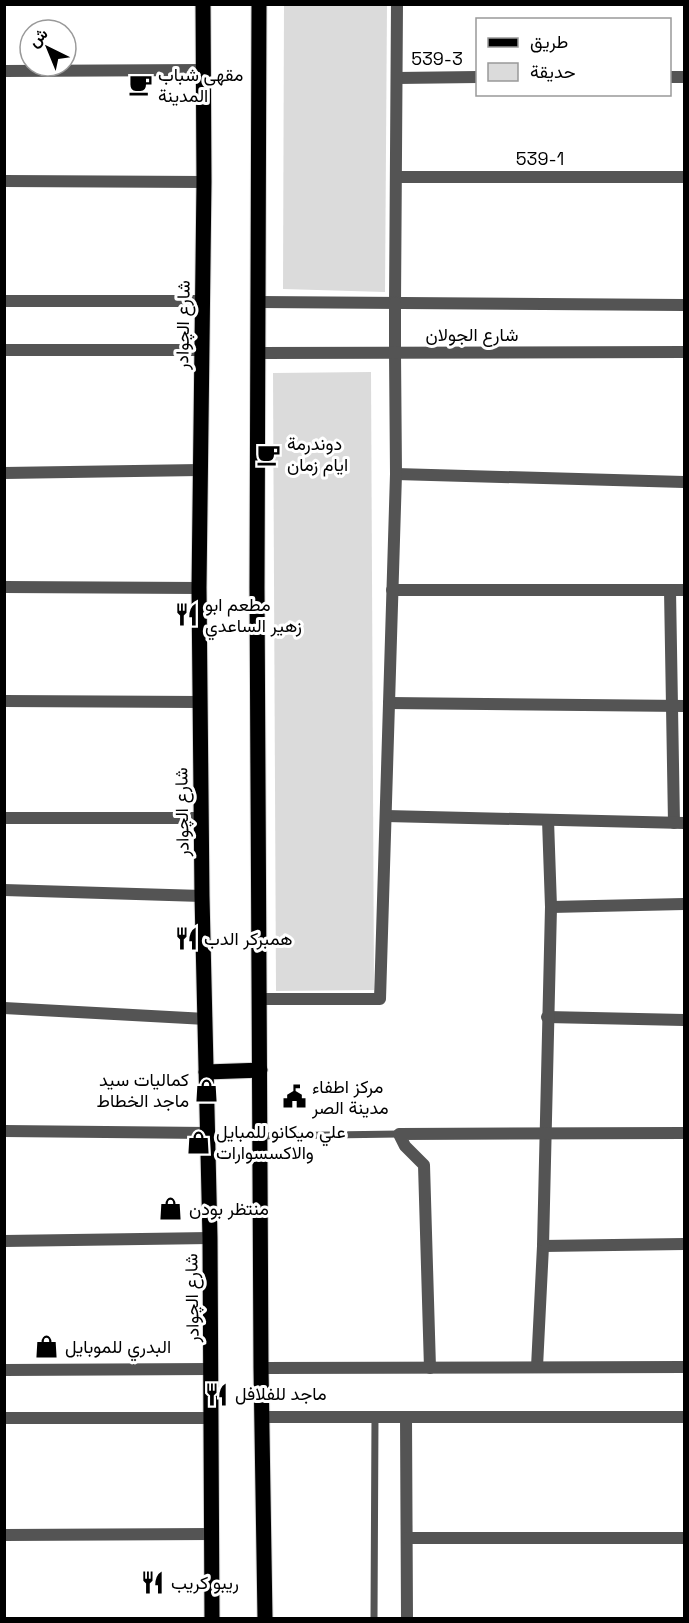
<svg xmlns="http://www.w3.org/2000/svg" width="689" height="1623" viewBox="0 0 689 1623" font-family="'Space Grotesk',Vazirmatn,sans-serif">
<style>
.green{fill:#dbdbdb}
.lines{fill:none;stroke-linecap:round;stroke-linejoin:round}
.primary-casing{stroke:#dbdbdb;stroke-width:17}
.service{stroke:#545454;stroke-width:7}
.minor{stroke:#545454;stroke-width:12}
.tertiary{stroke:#545454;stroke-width:12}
.primary{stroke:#000;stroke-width:15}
.labels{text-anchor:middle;stroke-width:6;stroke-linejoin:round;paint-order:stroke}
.street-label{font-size:18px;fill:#000;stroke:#fff}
.poi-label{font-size:18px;fill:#000;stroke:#fff;text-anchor:start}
</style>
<rect width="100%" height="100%" fill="#fff"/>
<g class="green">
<path d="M284,5H387L385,292L283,289Z"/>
<path d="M371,372L374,990L276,991L273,373Z"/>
</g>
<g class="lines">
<defs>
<g id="primary">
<path d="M203,4L204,182L199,588L202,896L210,1238L212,1618"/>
<path d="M259,4L257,588L261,1368L265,1618"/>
<path d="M206,1072L260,1070"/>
</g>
</defs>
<use href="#primary" class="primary-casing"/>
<g class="service">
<path d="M260,1136L399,1134"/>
<path d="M374,1618L375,1416"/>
</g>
<g class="minor">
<path d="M4,71L203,70"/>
<path d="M670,77H684"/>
<path d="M397,78L478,77"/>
<path d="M396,177H684"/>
<path d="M4,181L204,182"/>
<path d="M395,303L397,4"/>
<path d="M4,473L200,470"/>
<path d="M396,474L684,482"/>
<path d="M4,587L199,588"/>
<path d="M392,590H684"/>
<path d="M670,590L674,823"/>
<path d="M4,701L200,702"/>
<path d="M389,703L684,706"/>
<path d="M386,816L684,823"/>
<path d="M4,818H202"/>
<path d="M4,890L202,896"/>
<path d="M551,907L684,904"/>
<path d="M259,999H380L396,474L395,353"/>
<path d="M4,1008L206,1019"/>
<path d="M547,1017L684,1020"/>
<path d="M4,1131L207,1133"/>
<path d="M4,1241L210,1238"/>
<path d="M543,1246L684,1244"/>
<path d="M537,1367L543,1246L551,907L548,820"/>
<path d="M430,1368L424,1165L405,1146L399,1134L684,1133"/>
<path d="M4,1370L212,1369"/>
<path d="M406,1417L407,1618"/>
<path d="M4,1535L212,1534"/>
<path d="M407,1538H684"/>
</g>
<g class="tertiary">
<path d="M4,301H202"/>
<path d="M259,302L684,305"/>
<path d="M395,303V353"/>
<path d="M4,350H202"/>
<path d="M259,353L684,352"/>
<path d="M261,1368L684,1367"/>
<path d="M263,1417H684"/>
<path d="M4,1418H212"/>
</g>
<use href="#primary" class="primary"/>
</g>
<defs>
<symbol id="cafe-bare" viewBox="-9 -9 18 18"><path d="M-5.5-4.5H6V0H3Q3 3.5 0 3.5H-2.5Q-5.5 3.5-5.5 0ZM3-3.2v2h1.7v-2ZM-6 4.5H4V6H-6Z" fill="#000" stroke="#fff" stroke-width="2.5" paint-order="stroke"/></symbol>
<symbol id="restaurant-bare" viewBox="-9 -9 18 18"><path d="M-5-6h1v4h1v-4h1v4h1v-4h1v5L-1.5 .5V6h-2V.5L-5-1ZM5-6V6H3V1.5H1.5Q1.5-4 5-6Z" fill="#000" stroke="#fff" stroke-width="2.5" paint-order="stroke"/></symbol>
<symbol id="shop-bare" viewBox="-9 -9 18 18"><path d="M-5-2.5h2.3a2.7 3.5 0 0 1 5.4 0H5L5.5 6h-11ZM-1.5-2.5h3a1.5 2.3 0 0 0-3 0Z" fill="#000" stroke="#fff" stroke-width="2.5" paint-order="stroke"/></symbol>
<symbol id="civic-bare" viewBox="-9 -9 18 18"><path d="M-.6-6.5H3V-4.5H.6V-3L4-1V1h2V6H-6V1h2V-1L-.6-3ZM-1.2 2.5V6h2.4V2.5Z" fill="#000" stroke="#fff" stroke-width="2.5" paint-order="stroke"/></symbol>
</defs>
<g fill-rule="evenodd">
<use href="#cafe-bare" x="124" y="68" width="33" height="33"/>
<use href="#cafe-bare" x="252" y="438" width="33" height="33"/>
<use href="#restaurant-bare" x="170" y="598" width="33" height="33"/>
<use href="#restaurant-bare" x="170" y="922" width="33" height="33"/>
<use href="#shop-bare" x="190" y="1074" width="33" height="33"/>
<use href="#civic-bare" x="278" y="1080" width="33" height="33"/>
<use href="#shop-bare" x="182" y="1126" width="33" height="33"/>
<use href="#shop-bare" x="154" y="1192" width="33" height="33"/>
<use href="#shop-bare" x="30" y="1330" width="33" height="33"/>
<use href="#restaurant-bare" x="200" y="1378" width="33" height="33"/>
<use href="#restaurant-bare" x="136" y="1566" width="33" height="33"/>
</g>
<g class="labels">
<g class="street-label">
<text x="437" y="65">539-3</text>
<text x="540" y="165">539-1</text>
<text transform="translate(183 325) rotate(-89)" y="6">شارع الچوادر</text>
<text x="472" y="341">شارع الجولان</text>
<text transform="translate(182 812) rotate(-91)" y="6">شارع الچوادر</text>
<text transform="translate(192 1298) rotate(-91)" y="6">شارع الچوادر</text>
</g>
<g class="poi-label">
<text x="158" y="81">مقهى شباب<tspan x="158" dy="21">المدينة</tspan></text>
<text x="287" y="450">دوندرمة<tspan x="287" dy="21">ايام زمان</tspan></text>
<text x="205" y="611">مطعم ابو<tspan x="205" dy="21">زهير الساعدي</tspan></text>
<text x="204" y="945">همبركر الدب</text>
<text x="189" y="1086" text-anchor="end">كماليات سيد<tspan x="189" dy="21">ماجد الخطاط</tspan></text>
<text x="312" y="1093">مركز اطفاء<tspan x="312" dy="21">مدينة الصر</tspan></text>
<text x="216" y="1138">علي ميكانو للمبايل<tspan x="216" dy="21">والاكسسوارات</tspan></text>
<text x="189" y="1215">منتظر بودن</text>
<text x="65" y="1353">البدري للموبايل</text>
<text x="235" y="1400">ماجد للفلافل</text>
<text x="171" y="1589">ريبو كريب</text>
</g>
</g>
<rect width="689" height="1623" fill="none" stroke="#000000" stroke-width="12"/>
<rect x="476" y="18" width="195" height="78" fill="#ffffff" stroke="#999999" stroke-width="1.5"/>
<rect x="488" y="38" width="30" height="9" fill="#000000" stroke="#999999" stroke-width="1.5"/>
<text x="530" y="48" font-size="18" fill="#000000">طريق</text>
<rect x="488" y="63" width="30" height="18" fill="#dbdbdb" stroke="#999999" stroke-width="1.5"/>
<text x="530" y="78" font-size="18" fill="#000000">حديقة</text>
<g transform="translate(48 48) rotate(317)"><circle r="28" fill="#ffffff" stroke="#999999" stroke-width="1.5"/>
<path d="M0-4.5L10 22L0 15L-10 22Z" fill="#000000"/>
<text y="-9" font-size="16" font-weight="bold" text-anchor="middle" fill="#000000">ش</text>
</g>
</svg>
